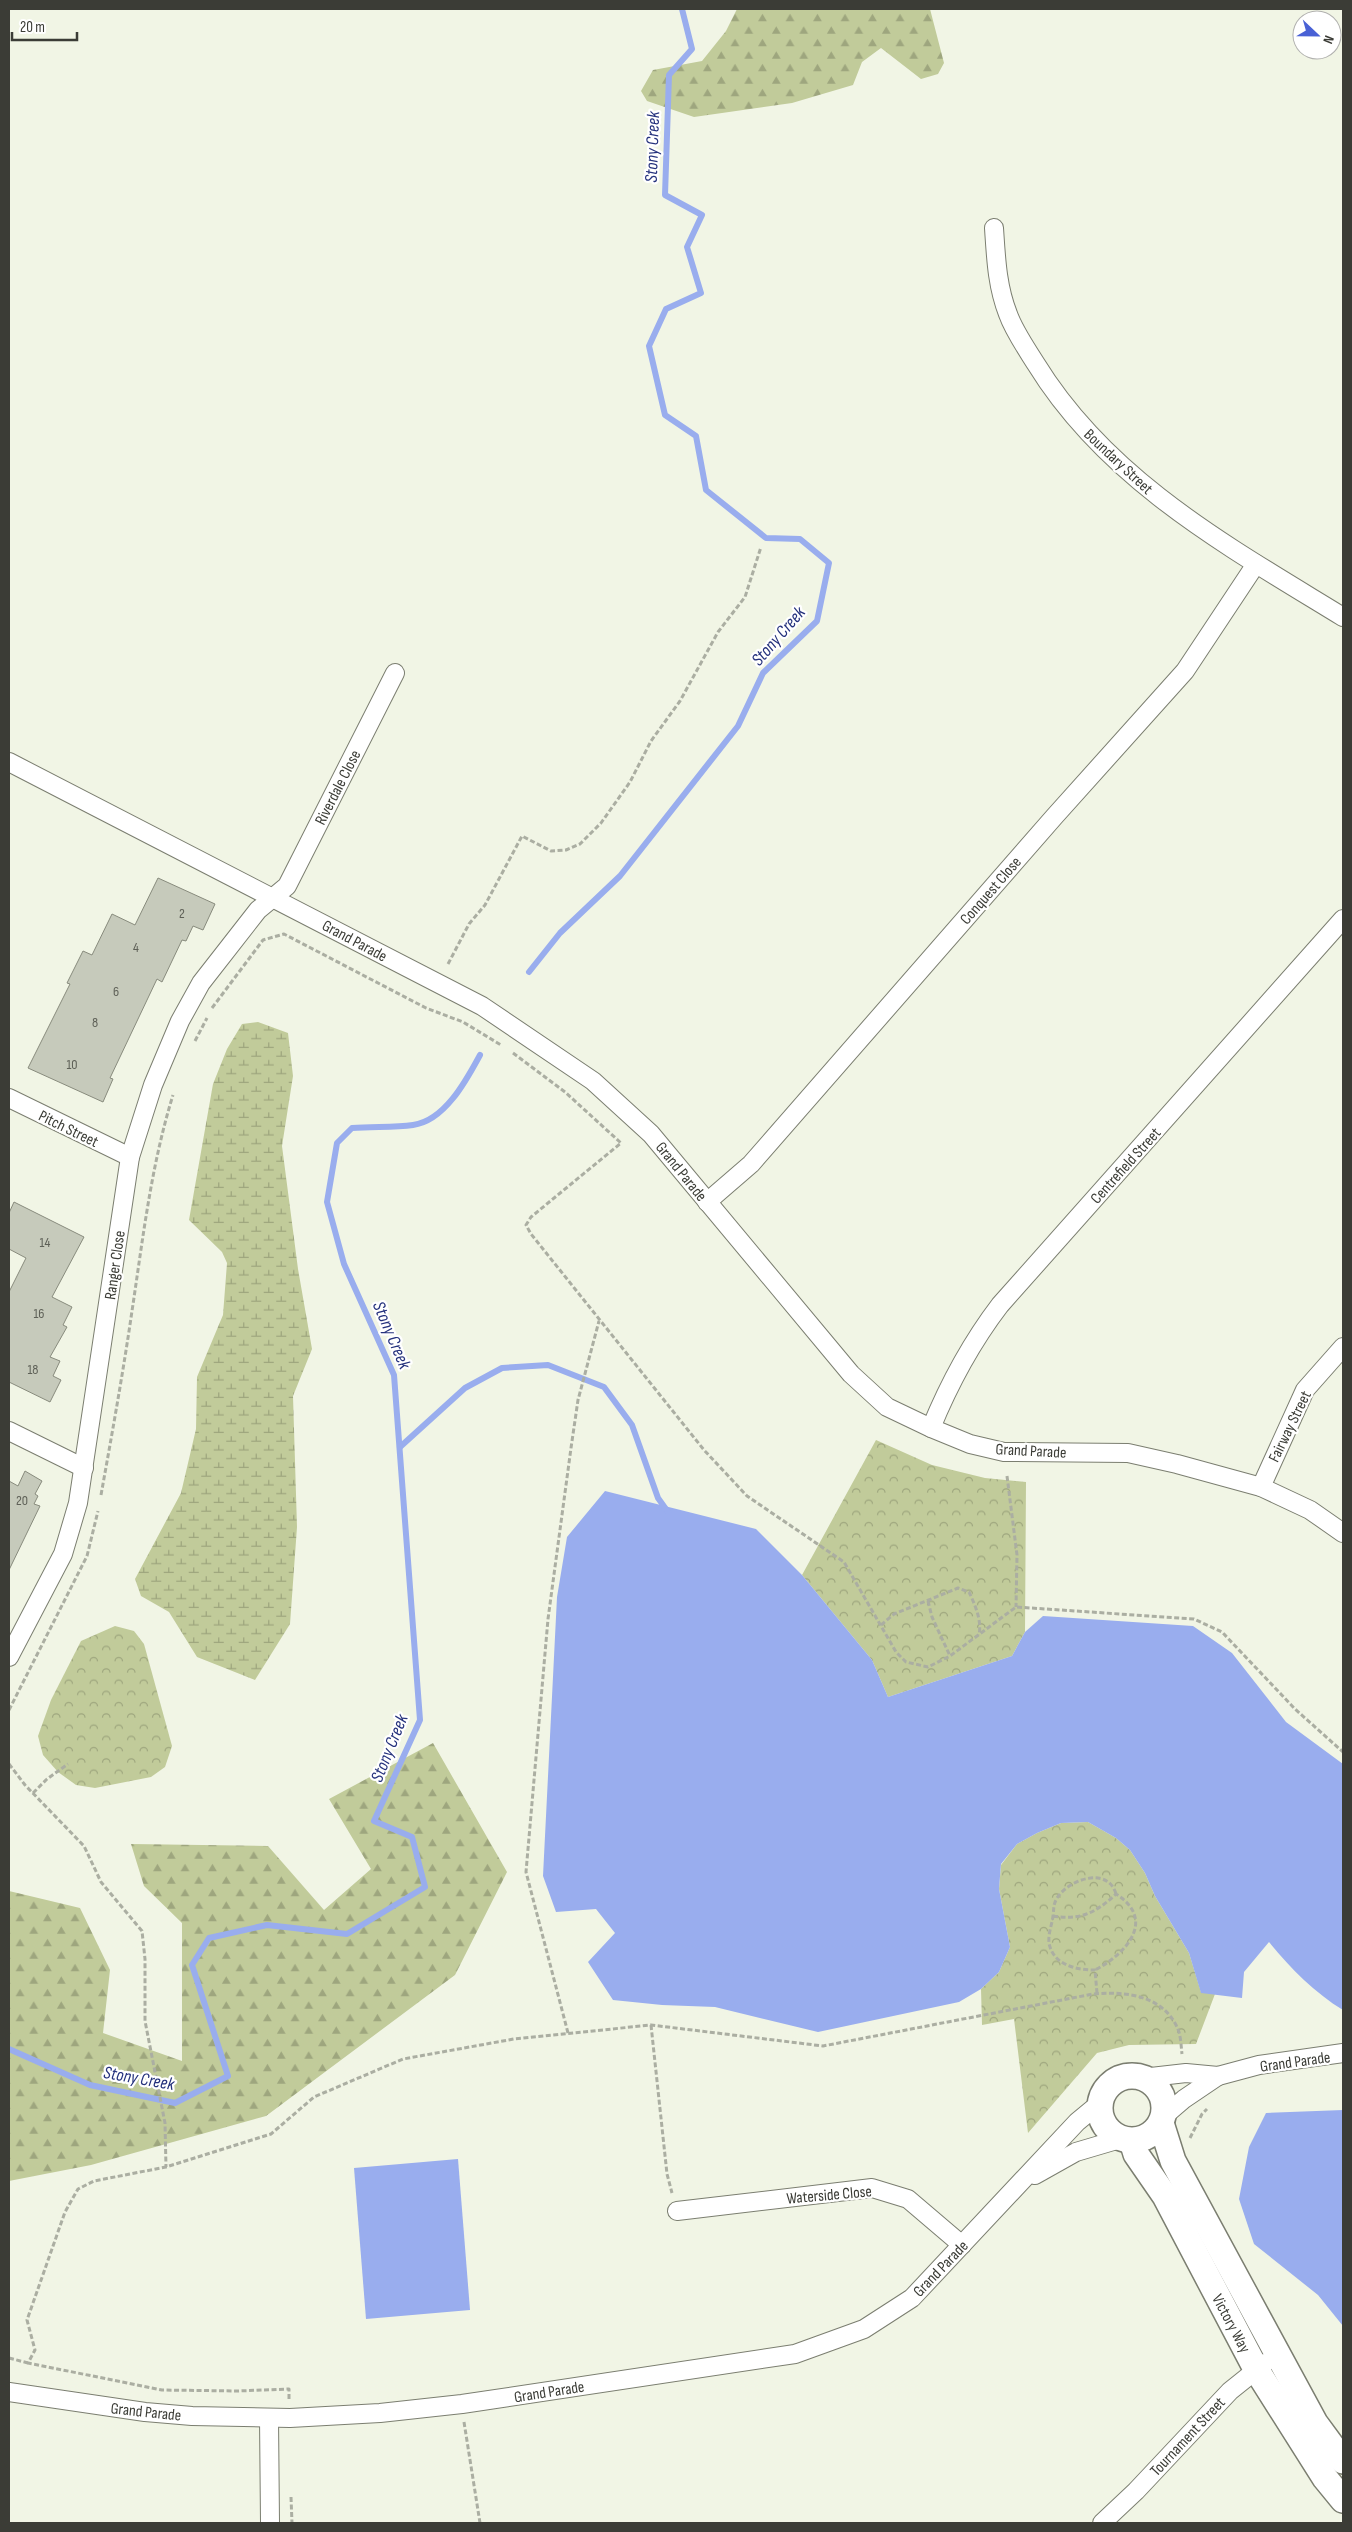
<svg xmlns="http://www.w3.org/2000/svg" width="1352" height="2532" viewBox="0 0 1352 2532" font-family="'Sofia Sans Condensed',sans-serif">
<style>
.forest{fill:url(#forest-firs)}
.wetland{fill:url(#wetland-marsh)}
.park{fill:url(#park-crowns)}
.water{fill:#99adee}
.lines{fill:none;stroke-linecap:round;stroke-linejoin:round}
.stream{stroke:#99adee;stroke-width:6}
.building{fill:#c6cabb;stroke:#888b7d}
.street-casing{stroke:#7b7e70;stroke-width:20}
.secondary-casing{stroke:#7b7e70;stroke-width:28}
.path{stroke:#abaea2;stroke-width:3;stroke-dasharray:5 2.5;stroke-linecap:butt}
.street{stroke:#fff;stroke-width:18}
.secondary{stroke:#fff;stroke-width:25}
.labels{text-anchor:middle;stroke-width:4.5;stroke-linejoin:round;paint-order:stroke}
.number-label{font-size:14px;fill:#5e6057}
.street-label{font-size:16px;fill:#3b3c36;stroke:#fff}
.water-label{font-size:18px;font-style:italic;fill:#25327d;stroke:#fff}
</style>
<defs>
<pattern id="forest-firs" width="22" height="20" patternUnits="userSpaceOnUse" patternTransform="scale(1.25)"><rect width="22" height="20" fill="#c1cb9a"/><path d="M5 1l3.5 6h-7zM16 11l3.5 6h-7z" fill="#9ea67e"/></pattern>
<pattern id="wetland-marsh" width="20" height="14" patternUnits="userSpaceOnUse" patternTransform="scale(1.25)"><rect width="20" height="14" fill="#c1cb9a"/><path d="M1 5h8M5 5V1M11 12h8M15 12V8" fill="none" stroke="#9ea67e"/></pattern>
<pattern id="park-crowns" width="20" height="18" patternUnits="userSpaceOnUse" patternTransform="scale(1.25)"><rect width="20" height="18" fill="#c1cb9a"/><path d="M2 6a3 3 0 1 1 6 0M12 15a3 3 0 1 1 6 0" fill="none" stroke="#9ea67e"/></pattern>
</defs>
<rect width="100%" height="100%" fill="#f1f5e5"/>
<g class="forest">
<path d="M737,9H930L944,63L938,74L921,79L881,48L862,62L853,85L792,103L694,117L647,101L641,91L653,70L702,61L726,31Z"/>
<path d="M433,1743L507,1872L455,1975L266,2116L91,2165L9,2181V1891L80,1908L110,1970L103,2033L182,2061V1923L144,1886L131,1844L268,1846L324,1910L371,1869L329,1799Z"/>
</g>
<path class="wetland" d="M258,1022L288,1033L293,1076L282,1146L298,1269L312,1349L293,1396L297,1527L290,1624L255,1680L197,1657L169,1612L141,1596L135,1579L181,1493L196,1429L197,1377L223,1315L227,1263L222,1252L189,1220L213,1084L227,1049L242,1024Z"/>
<g class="park">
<path d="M876,1440L932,1465L985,1478L1026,1482L1025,1632L1012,1656L888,1697L872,1660L802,1575Z"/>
<path d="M115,1626L134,1631L144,1644L172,1746L165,1767L151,1777L95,1788L76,1785L58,1772L43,1755L38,1736L51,1700L81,1641Z"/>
<path d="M1088,1822L1116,1838L1130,1850L1145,1873L1155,1896L1189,1953L1201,1992L1215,1994L1196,2044L1129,2045L1097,2053L1028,2133L1014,2019L982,2025L981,1989L999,1972L1010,1947L999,1889L1001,1865L1017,1844L1037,1833L1061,1823Z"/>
</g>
<g class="water">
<path d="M605,1491L756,1529L802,1575L872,1660L888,1697L1012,1656L1025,1632L1043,1616L1193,1626L1232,1653L1286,1722L1343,1764V2010C1315,1993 1290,1968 1269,1942L1244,1972L1242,1998L1201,1993L1189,1953L1155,1896L1145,1873L1130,1850L1116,1838L1088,1822L1061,1823L1037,1833L1017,1844L1001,1864L999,1889L1010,1947L999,1972L981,1989L959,2002L818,2032L715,2007L662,2005L613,2000L588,1962L615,1933L596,1909L556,1912L543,1876L557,1597L567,1537Z"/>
<path d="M1343,2110V2326L1318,2295L1254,2244L1239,2199L1249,2147L1266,2113Z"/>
<path d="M458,2159L470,2310L366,2319L354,2168Z"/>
</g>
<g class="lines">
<g class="stream">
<path d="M529,972L560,933L620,876L738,726L763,673L817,621L829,563L800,539L766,538L706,490L696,436L665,415L649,346L666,309L701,293L687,247L702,215L665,195L669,75L692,49L682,9"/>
<path d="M400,1447L465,1388L502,1368L548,1365L604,1387L632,1425L658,1498L668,1512"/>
<path d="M9,2049L90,2085L175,2103L228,2076L192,1965L209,1938L267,1925L347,1934L425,1887L412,1837L374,1821L420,1720L394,1375L344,1264L327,1202L337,1143L352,1128C372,1126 393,1128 413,1125C445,1121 467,1079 480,1055"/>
</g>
</g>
<g class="building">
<path d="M158,878L215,904L203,930L193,926L186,941L182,940L162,982L157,979L110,1078L113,1079L103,1102L28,1068L70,984L67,983L83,951L92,955L112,914L135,925Z"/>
<path d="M14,1202L84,1237L52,1297L72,1307L63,1325L67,1327L50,1357L60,1361L53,1376L61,1380L50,1402L9,1382V1292L26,1258L9,1249V1213Z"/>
<path d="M25,1471L42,1481L35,1494L38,1496L34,1504L40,1506L9,1570V1481L18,1486Z"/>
</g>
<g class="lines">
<defs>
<g id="street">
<path d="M994,228C996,258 997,286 1008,314C1014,331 1026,348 1036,364C1108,481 1229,547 1343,617"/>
<path d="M9,762L482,1006L593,1081L651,1134L851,1374L887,1407L931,1428L970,1444L1004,1452L1128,1453L1177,1464L1261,1487L1310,1510L1343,1533"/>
<path d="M9,1098L130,1157"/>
<path d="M707,1202L751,1164L1054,817L1185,671L1256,564"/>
<path d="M931,1428C949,1384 971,1343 1000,1305L1343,919"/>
<path d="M9,1431L84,1468"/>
<path d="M1261,1487L1305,1390L1343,1347"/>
<path d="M9,1657L63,1554L78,1503L130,1157L153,1085L180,1021L201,983L258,910L287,886L395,673"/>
<path d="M1142,2078L1186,2073L1218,2076L1259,2065L1343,2053"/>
<path d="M1163,2117L1184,2099L1218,2076"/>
<path d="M1035,2175L1076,2152L1120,2139"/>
<path d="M677,2211L872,2188L908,2199L962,2245"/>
<path d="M9,2392L145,2412L192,2416L290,2418L380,2413L462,2404L795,2354L864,2329L912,2298L1077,2122L1100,2103"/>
<path d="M269,2418L270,2523"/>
<path d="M1102,2523L1136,2491L1230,2391L1265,2363"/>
</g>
<g id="secondary">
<circle cx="1132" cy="2108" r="32"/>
<path d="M1161,2123L1173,2161L1315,2423L1343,2461"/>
<path d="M1132,2141L1136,2154L1165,2196L1256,2369L1325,2478L1343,2500"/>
</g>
</defs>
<use href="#street" class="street-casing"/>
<use href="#secondary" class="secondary-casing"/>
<g class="path">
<path d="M448,964L469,924L485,905L522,836L551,851L566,850L580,844L601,823L630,782L651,741L680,701L718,632L745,597L761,547"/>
<path d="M212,1008L263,940L284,934L426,1008L463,1022L501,1045"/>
<path d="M195,1041L207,1018"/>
<path d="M513,1053L565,1092L621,1143L531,1217L526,1225L531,1234L704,1450L747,1496L844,1562L896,1652L906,1662L928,1667L950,1656L1016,1607L1194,1619L1222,1632L1295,1709L1343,1752"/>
<path d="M1007,1476L1017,1555L1016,1607"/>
<path d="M101,1495C112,1434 123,1373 132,1311C143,1238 151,1166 173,1095"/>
<path d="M928,1601L932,1617L950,1656"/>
<path d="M881,1625L894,1614L958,1588L969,1592C975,1605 982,1620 979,1635"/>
<path d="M9,1710L87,1556L98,1511"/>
<path d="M9,1764L25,1785L84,1846L101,1882L142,1931L145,1959V2021L165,2123L166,2167"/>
<path d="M33,1793L47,1779L68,1764"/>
<path d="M1053,1916C1080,1921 1097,1912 1116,1894C1157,1920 1126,1954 1095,1970"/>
<path d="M1097,1993L1095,1970C1076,1970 1053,1965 1049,1943C1048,1933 1052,1925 1053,1916C1054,1909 1053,1905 1057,1898C1069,1879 1108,1866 1116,1894"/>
<path d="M651,2025L667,2174L672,2193"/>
<path d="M568,2033L526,1872L548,1619L571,1448L578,1400L599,1321"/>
<path d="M1190,2138L1202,2114L1207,2109"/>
<path d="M9,2358L28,2363"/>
<path d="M289,2399V2389L238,2391L162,2390L28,2363L35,2350L27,2320L65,2212L78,2189L94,2181L166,2167L271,2134L314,2097L403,2059L514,2039L651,2025L823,2046L1093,1994C1125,1991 1162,1995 1177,2027C1181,2035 1181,2046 1182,2054"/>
<path d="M464,2422L480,2523"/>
<path d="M291,2497L292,2523"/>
</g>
<use href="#street" class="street"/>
<use href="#secondary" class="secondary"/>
</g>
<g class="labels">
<g class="number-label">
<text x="182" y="918">2</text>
<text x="136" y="952">4</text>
<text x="116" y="996">6</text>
<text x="95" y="1027">8</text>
<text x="72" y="1069">10</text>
<text x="45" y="1247">14</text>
<text x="39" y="1318">16</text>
<text x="33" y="1374">18</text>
<text x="22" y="1505">20</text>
</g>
<g class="street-label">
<text transform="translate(1119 461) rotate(43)" y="6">Boundary Street</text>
<text transform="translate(337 787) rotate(-63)" y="6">Riverdale Close</text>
<text transform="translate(990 890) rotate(-49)" y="6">Conquest Close</text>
<text transform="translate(355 940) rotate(28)" y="6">Grand Parade</text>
<text transform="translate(69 1128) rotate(26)" y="6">Pitch Street</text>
<text transform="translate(1125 1165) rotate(-48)" y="6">Centrefield Street</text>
<text transform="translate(682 1171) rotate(51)" y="6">Grand Parade</text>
<text transform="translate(114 1265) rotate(-82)" y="6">Ranger Close</text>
<text transform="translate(1289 1426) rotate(-64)" y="6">Fairway Street</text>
<text transform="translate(1031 1450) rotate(3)" y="6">Grand Parade</text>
<text transform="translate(1295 2061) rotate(-8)" y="6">Grand Parade</text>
<text transform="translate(829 2194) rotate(-5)" y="6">Waterside Close</text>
<text transform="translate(940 2268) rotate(-46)" y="6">Grand Parade</text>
<text transform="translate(1232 2323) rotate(62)" y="6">Victory Way</text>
<text transform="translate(549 2391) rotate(-9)" y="6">Grand Parade</text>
<text transform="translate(146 2411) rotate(6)" y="6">Grand Parade</text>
<text transform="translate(1187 2436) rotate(-47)" y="6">Tournament Street</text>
</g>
<g class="water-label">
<text transform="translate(652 147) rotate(-88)" y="6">Stony Creek</text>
<text transform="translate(778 636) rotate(-49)" y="6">Stony Creek</text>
<text transform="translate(392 1335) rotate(67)" y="6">Stony Creek</text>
<text transform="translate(389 1748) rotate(-68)" y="6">Stony Creek</text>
<text transform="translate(139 2078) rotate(10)" y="6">Stony Creek</text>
</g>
</g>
<rect width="1352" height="2532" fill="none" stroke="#3b3c36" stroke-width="20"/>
<g transform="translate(1317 35) rotate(112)"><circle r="24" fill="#ffffff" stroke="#b1b1af"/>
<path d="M0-4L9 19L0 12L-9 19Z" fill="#4961d5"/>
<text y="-8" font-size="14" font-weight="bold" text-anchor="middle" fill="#3b3c36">N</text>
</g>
<path d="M12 32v8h65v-8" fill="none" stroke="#3b3c36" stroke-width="2.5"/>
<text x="20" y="32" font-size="15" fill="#3b3c36" stroke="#ffffff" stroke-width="4" paint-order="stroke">20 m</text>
</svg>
